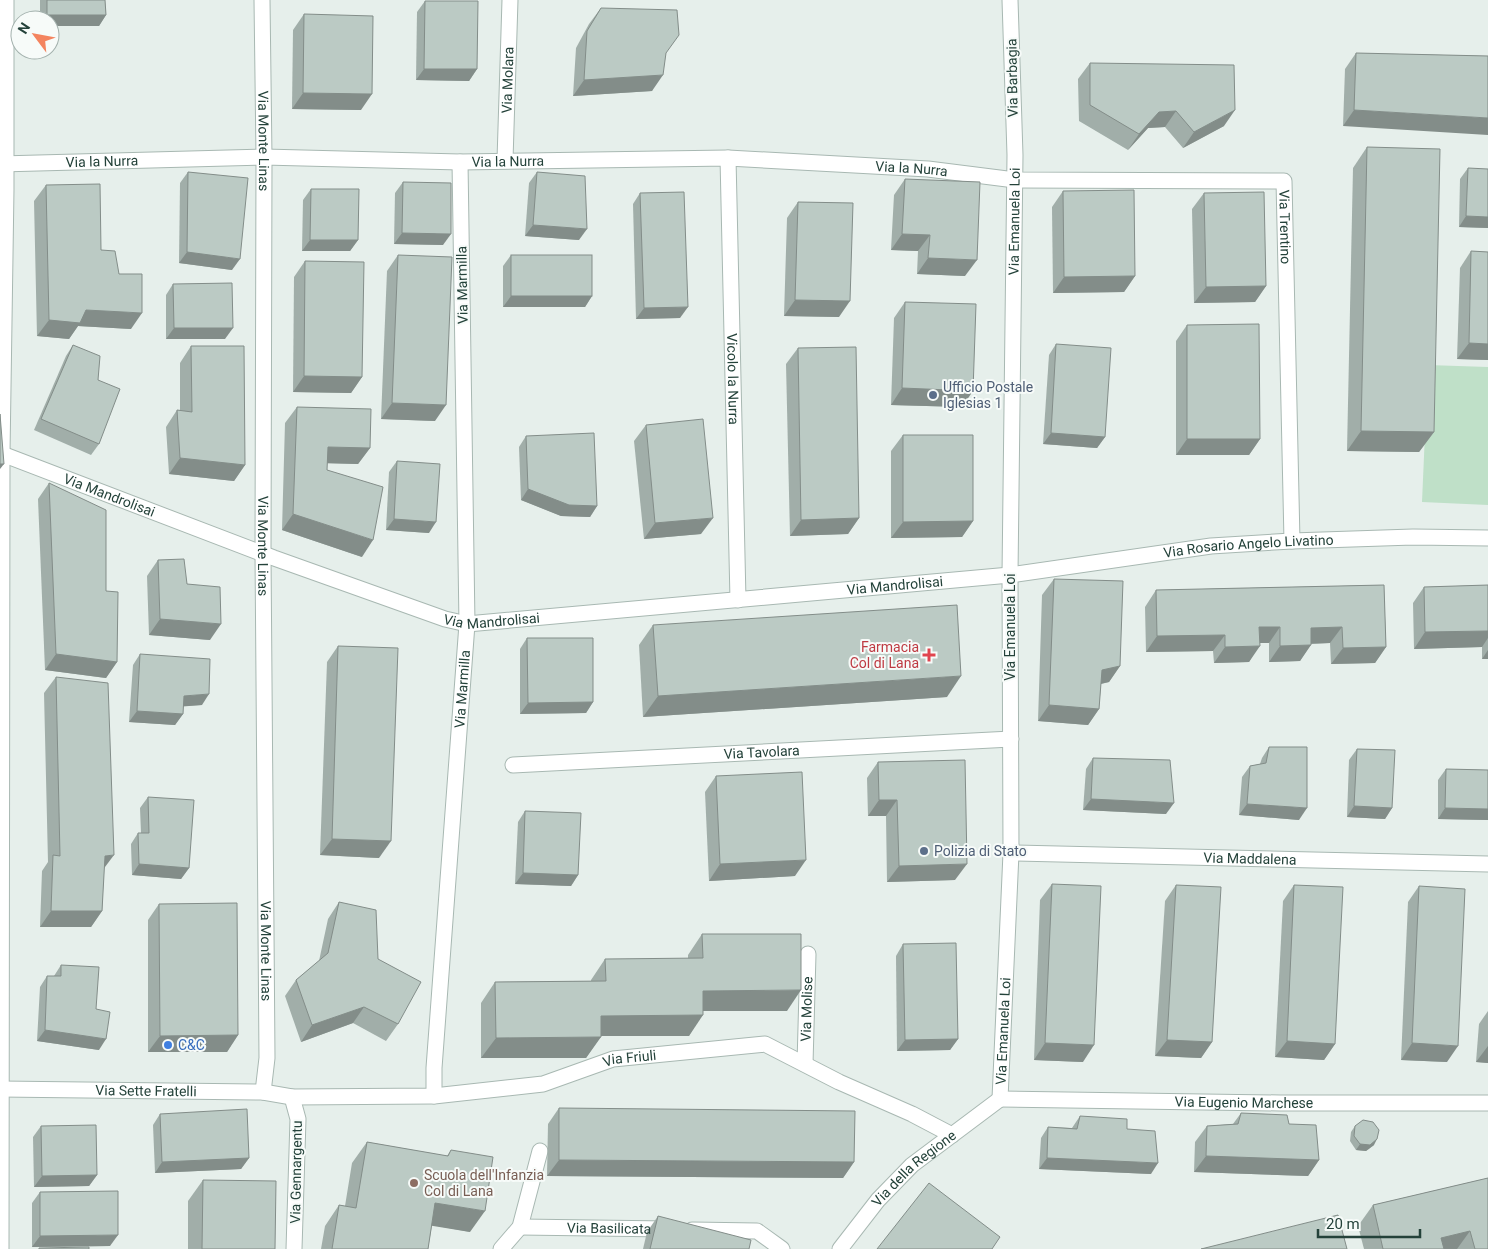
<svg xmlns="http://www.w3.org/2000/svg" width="1488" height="1249" viewBox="0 0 1488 1249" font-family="Roboto,sans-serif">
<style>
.green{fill:#bfe0c8}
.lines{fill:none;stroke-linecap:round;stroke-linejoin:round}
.minor-casing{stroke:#a8b8b2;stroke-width:17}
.minor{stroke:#fff;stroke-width:15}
.wall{fill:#a1aea9}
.shaded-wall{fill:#838d89}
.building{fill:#bbcac4;stroke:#838d89}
.service-dot{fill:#5c6f8a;stroke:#f7fbf9;stroke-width:2}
.health-dot{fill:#e0444e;stroke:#f7fbf9;stroke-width:2}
.shop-dot{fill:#3f7fe0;stroke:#f7fbf9;stroke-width:2}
.education-dot{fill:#8d6e63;stroke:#f7fbf9;stroke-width:2}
.labels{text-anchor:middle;stroke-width:4;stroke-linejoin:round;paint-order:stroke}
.street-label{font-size:14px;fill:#24423a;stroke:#f7fbf9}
.service-label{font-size:14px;fill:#4e5e75;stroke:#f7fbf9;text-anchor:start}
.health-label{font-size:14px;fill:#be3a42;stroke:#f7fbf9;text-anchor:end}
.shop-label{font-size:14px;fill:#366cbe;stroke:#f7fbf9;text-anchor:start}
.education-label{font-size:14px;fill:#785e54;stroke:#f7fbf9;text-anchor:start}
</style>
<rect width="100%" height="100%" fill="#e6efeb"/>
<path class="green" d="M1428,365L1488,367V505L1422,502Z"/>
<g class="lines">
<defs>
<g id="minor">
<path id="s1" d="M262,0L264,157L263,554L267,1058L263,1092"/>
<path id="s2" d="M728,158L738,600"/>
<path id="s3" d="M505,160L510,0"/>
<path id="s4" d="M0,164L264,157L460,162L728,158L928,169L1015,180L1284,181L1292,541"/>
<path id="s5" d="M2,454L274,558L445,619L467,624L1010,575L1211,546L1292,541L1413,537L1488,538"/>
<path id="s6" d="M513,765L1011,739"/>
<path id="s7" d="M1011,853L1488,864"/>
<path id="s8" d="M805,1064L808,954"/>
<path id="s9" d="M0,1089L263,1092L292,1097L434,1096L543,1084L613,1059L765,1044L839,1082L912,1114L952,1135"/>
<path id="s10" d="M434,1096V1068L467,624L460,162"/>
<path d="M292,1097L298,1119L294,1249"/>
<path id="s11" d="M1000,1099L1011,853L1010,575L1015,155L1010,0"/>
<path id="s12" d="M1000,1099L1280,1103H1488"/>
<path id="s13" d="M520,1227L669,1229"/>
<path d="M692,1230L757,1231L782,1249"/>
<path d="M1,1249L2,454L6,189V0"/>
<path d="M501,1249L520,1227L540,1151"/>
<path id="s14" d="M840,1249L878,1200L912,1165L1000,1099"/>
</g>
</defs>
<use href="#minor" class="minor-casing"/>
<use href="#minor" class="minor"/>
</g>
<g class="wall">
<path d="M40,0H105L106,15L99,26H50V20H40Z"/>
<path d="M425,1L477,69L469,81L416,80L417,12Z"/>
<path d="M601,8L666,53L652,91L573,96L576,48L589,24Z"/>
<path d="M304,14L361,110L292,109L293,30Z"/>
<path d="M1356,53L1488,56L1343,126L1345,69Z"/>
<path d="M1090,63L1224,126L1183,148L1165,127L1148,128L1128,150L1079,121L1078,79Z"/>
<path d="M1367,147L1434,432L1419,452L1347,451L1353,168Z"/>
<path d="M1468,168L1488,228L1459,227L1460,179Z"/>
<path d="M188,172L232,270L179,263L180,183Z"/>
<path d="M537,172L579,240L525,236L529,183Z"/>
<path d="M905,179L965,276L917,274L918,251L891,250L894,195Z"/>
<path d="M403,182L443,245L394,244L395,193Z"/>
<path d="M46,185L101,250L119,274L131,329L78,326L69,339L37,336L34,201Z"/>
<path d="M311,189L358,240L350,251H302L303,200Z"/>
<path d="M1063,191L1135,276L1124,292L1053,293L1052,207Z"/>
<path d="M640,193L680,318L636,319L633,204Z"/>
<path d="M1204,193L1266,286L1255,302L1194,303L1192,209Z"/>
<path d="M798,202L839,317L784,316L787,218Z"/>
<path d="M1471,251L1488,252V360L1457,359L1460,268Z"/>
<path d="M398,255L435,421L381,419L387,271Z"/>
<path d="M511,255L592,296L585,307H503V266Z"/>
<path d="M305,261L362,377L351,393L293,392L294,277Z"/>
<path d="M173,284L225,339H166V295Z"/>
<path d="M905,302L962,407L891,405L894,318Z"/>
<path d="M1187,325L1260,439L1249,455H1176V341Z"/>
<path d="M1056,344L1105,437L1097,448L1043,444L1049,355Z"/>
<path d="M73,345L98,380L99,444L91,455L34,430L66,356Z"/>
<path d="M191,346L245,465L234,481L169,474L166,427L177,410L180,411V363Z"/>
<path d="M798,348L859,518L848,534L790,536L786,364Z"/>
<path d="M297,407L370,448L358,464L327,463V470L362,557L282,530L285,423Z"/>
<path d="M646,425L701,534L644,539L634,441Z"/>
<path d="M903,435L973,521L962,537L891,538V451Z"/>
<path d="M526,436L597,506L590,517L561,516L521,500L519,447Z"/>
<path d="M397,461L429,533L386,530L389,472Z"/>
<path d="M49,483L117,662L106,678L45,670L38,499Z"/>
<path d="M158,560L187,584L210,640L149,635L147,576Z"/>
<path d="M1054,579L1120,666L1109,682L1101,684L1099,709L1088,725L1038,721L1042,595Z"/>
<path d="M1384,585L1386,647L1375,663L1331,664L1330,643L1311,644L1300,661L1269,662V643H1260L1249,662L1214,663L1213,651L1146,652L1145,607L1156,590Z"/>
<path d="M1488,585V659H1482V647L1414,649L1413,603L1424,587Z"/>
<path d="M653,625L947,697L643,717L639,645Z"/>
<path d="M527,638L593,702L586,713L520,714V649Z"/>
<path d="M338,646L379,858L320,855L327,662Z"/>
<path d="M140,654L202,705L183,706V714L175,725L129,722L133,665Z"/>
<path d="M56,677L104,869L102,911L91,927H40L42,871L48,862L44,693Z"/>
<path d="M1269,747L1299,820L1239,815L1242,777L1250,766L1260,764L1262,758Z"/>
<path d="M1357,749L1392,808L1385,819L1347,817L1349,760Z"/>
<path d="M1093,758L1166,814L1083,810L1086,769Z"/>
<path d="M878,762L955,880L887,882L886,816H868L867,778Z"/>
<path d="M1446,769L1488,770V820L1438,819V780Z"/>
<path d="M716,776L795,876L709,881L705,792Z"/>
<path d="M148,797L189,868L181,879L132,875L131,844L138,833H141L140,808Z"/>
<path d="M525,811L578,875L571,886L515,884L518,822Z"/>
<path d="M1052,884L1083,1062L1034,1060L1040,900Z"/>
<path d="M1176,885L1212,1042L1201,1058L1155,1056L1165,901Z"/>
<path d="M1294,885L1335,1044L1324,1060L1275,1057L1283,901Z"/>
<path d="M1419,886L1447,1062L1401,1060L1408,902Z"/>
<path d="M339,902L378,959L398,1024L386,1041L353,1023L301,1042L285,996L296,980L319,961L328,919Z"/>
<path d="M159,904L238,1035L227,1052H148V920Z"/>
<path d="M702,934L787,1011H703L689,1036H601L586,1058H481V1003L495,982L591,981V980L605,959H688V955Z"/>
<path d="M903,944L958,1039L950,1050L897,1051L896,956Z"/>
<path d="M61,965L96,1009L99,1050L37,1041L40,987L47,976H54Z"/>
<path d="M1488,1011V1063L1476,1062L1479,1024Z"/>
<path d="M559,1108L854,1162L843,1178L547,1176L548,1124Z"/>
<path d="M1241,1113L1289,1124L1319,1160L1308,1176L1194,1172L1195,1142L1207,1126L1233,1124Z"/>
<path d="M160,1114L249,1158L241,1169L155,1173L153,1125Z"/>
<path d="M1080,1116L1151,1174L1039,1169L1041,1138L1048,1127L1072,1128Z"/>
<path d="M41,1126L97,1175L89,1186L34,1187L33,1137Z"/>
<path d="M1355,1126L1374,1145L1366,1151L1356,1150L1350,1141L1351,1132Z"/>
<path d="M367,1142L447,1156L451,1150L470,1232L432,1225L428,1249H321L325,1226L339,1205L345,1206L352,1163Z"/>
<path d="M1488,1178V1249H1364L1358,1226L1373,1205Z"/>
<path d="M203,1180L275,1249H188V1201Z"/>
<path d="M40,1192L110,1246L32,1247V1203Z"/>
<path d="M658,1216L749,1249H643L647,1232Z"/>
</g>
<g class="shaded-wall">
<path d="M47,15H106L99,26H50V20H44Z"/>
<path d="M424,69H477L469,81L416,80Z"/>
<path d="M663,75L652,91L573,96L584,80Z"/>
<path d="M303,93L372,94L361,110L292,109Z"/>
<path d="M1235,110L1224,126L1183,148L1194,132Z"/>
<path d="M1354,110L1488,118V135L1343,126Z"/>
<path d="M1176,111L1165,127L1148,128L1128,150L1139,134L1159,112Z"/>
<path d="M1466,216L1488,217V228L1459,227Z"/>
<path d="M533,225L587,229L579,240L525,236Z"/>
<path d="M402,233L451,234L443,245L394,244Z"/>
<path d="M902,234L930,235L918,251L891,250Z"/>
<path d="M310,240H358L350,251H302Z"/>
<path d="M187,252L240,259L232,270L179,263Z"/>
<path d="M928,258L977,260L965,276L917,274Z"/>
<path d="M1135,276L1124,292L1053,293L1064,277Z"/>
<path d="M1266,286L1255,302L1194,303L1206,287Z"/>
<path d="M511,296H592L585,307H503Z"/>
<path d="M795,300L850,301L839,317L784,316Z"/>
<path d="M688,307L680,318L636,319L644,308Z"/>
<path d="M86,310L142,313L131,329L78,326L69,339L37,336L49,320Z"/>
<path d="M174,328H233L225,339H166Z"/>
<path d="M1469,343L1488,344V360L1457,359Z"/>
<path d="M304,376L362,377L351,393L293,392Z"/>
<path d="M902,388L973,391L962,407L891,405Z"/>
<path d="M392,403L446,405L435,421L381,419Z"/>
<path d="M1361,431L1434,432L1419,452L1347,451Z"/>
<path d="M1051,433L1105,437L1097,448L1043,444Z"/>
<path d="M1187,439H1260L1249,455H1176Z"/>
<path d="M328,447L370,448L358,464L317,463Z"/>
<path d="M180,458L245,465L234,481L169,474Z"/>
<path d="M0,464H4L0,469Z"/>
<path d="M528,489L597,506L590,517L561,516L521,500Z"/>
<path d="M293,514L373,540L362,557L282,530Z"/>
<path d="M713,518L701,534L644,539L655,523Z"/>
<path d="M859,518L848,534L790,536L801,520Z"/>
<path d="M394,519L436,522L429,533L386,530Z"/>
<path d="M973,521L962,537L891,538L903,522Z"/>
<path d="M160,619L221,624L210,640L149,635Z"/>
<path d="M1259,627H1280L1269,643H1248Z"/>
<path d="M1342,627L1330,643L1300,644L1311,628Z"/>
<path d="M1488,631V638L1482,647L1414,649L1425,632Z"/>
<path d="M1225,635L1213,651L1146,652L1157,636Z"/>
<path d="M1311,645L1300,661L1269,662L1280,646Z"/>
<path d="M1260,646L1249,662L1214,663L1225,647Z"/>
<path d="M1386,647L1375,663L1331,664L1343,648Z"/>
<path d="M1488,650V659H1482Z"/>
<path d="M56,654L117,662L106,678L45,670Z"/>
<path d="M1120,666L1109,682L1091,686L1102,670Z"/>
<path d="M961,676L947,697L643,717L658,696Z"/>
<path d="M209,694L202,705L176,707L184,696Z"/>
<path d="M593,702L586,713L520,714L528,703Z"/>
<path d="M1049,705L1099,709L1088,725L1038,721Z"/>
<path d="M137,711L183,714L175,725L129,722Z"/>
<path d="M1091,799L1174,803L1166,814L1083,810Z"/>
<path d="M879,800H897L886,816H868Z"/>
<path d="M1247,804L1307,808L1299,820L1239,815Z"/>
<path d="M1354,806L1392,808L1385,819L1347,817Z"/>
<path d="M1445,808L1488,809V820L1438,819Z"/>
<path d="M332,839L391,841L379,858L320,855Z"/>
<path d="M114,855L102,871L105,856Z"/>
<path d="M806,860L795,876L709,881L720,864Z"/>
<path d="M139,864L189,868L181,879L132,875Z"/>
<path d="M967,864L955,880L887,882L899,866Z"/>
<path d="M523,873L578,875L571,886L515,884Z"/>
<path d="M51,911H102L91,927H40Z"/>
<path d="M801,990L787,1011H688L703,991Z"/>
<path d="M364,1007L353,1023L301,1042L312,1025Z"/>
<path d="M703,1015L689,1036H586L601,1016Z"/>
<path d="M45,1030L106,1039L99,1050L37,1041Z"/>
<path d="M238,1035L227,1052H148L160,1036Z"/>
<path d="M601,1037L586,1058H481L496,1038Z"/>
<path d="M958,1039L950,1050L897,1051L905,1040Z"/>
<path d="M1167,1040L1212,1042L1201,1058L1155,1056Z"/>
<path d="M1287,1041L1335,1044L1324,1060L1275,1057Z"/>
<path d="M1045,1043L1094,1045L1083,1062L1034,1060Z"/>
<path d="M1412,1043L1458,1046L1447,1062L1401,1060Z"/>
<path d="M1488,1046V1063L1476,1062Z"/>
<path d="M1377,1139L1374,1145L1366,1151L1356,1150L1360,1144Z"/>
<path d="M1206,1156L1319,1160L1308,1176L1194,1172Z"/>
<path d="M249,1158L241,1169L155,1173L162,1162Z"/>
<path d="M1047,1158L1158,1163L1151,1174L1039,1169Z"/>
<path d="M559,1160L854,1162L843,1178L547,1176Z"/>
<path d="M97,1175L89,1186L34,1187L42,1176Z"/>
<path d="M435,1203L485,1211L470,1232L421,1224Z"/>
<path d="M1470,1231L1457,1249H1433L1441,1238Z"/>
<path d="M118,1235L110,1246L32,1247L40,1236Z"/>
</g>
<g class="building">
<path d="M47,0H105L106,15H47Z"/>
<path d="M425,1H478L477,69H424Z"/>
<path d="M601,8L677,10L679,35L666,53L663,75L584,80L587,31Z"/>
<path d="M304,14L373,16L372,94L303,93Z"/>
<path d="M1356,53L1488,56V118L1354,110Z"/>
<path d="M1090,63L1234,65L1235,110L1194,132L1176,111L1159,112L1139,134L1090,105Z"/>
<path d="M1367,147L1440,149L1434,432L1361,431Z"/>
<path d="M1468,168L1488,169V217L1466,216Z"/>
<path d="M188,172L248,178L240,259L187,252Z"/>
<path d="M537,172L585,176L587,229L533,225Z"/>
<path d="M905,179L980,182L977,260L928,258L930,235L902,234Z"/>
<path d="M403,182L451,183V234L402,233Z"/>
<path d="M100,184L101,250L115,251L119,274H142V313L86,310L80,323L49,320L46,185Z"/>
<path d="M311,189H359L358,240H310Z"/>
<path d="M1134,190L1135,276L1064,277L1063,191Z"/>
<path d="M684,192L688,307L644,308L640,193Z"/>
<path d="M1264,192L1266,286L1206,287L1204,193Z"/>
<path d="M798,202L853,203L850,301L795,300Z"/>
<path d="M1471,251L1488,252V344L1469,343Z"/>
<path d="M398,255L452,257L446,405L392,403Z"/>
<rect x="511" y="255" width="81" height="41"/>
<path d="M305,261L364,262L362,377L304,376Z"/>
<path d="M232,283L233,328H174L173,284Z"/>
<path d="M905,302L976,304L973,391L902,388Z"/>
<path d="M1259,324L1260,439H1187V325Z"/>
<path d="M1056,344L1111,348L1105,437L1051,433Z"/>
<path d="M73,345L100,356L98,380L120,389L99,444L41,419Z"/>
<path d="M191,346H244L245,465L180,458L177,410L192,412Z"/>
<path d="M856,347L859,518L801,520L798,348Z"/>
<path d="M297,407L371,409L370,448L328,447L327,470L383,487L373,540L293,514Z"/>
<path d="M0,414L4,464H0Z"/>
<path d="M703,419L713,518L655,523L646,425Z"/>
<path d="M594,433L597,506L569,505L528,489L526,436Z"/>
<path d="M903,435H973V521L903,522Z"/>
<path d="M397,461L440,464L436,522L394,519Z"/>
<path d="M49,483L106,510V591L118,592L117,662L56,654Z"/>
<path d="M184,559L187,584L220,587L221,624L160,619L158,560Z"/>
<path d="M1054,579L1123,581L1120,666L1102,670L1099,709L1049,705Z"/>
<path d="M1384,585L1386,647L1343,648L1342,627L1311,628V645L1280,646V627H1259L1260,646L1225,647V635L1157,636L1156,590Z"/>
<path d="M1488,585V631L1425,632L1424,587Z"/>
<path d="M957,605L961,676L658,696L653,625Z"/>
<path d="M527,638H593V702L528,703Z"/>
<path d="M338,646L398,648L391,841L332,839Z"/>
<path d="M140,654L210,659L209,694L184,696L183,714L137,711Z"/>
<path d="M56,677L108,683L114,855L105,856L102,911H51L53,855L60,856Z"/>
<path d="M1269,747H1307V808L1247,804L1250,766L1266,763Z"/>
<path d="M1357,749L1395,750L1392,808L1354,806Z"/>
<path d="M1093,758L1170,760L1174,803L1091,799Z"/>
<path d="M965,760L967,864L899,866L897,800H879L878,762Z"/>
<path d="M1446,769L1488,770V809L1445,808Z"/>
<path d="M802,772L806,860L720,864L716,776Z"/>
<path d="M148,797L194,800L189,868L139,864L138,833H149Z"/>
<path d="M525,811L581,813L578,875L523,873Z"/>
<path d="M1052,884L1101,886L1094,1045L1045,1043Z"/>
<path d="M1176,885L1221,887L1212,1042L1167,1040Z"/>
<path d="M1294,885L1343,887L1335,1044L1287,1041Z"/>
<path d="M1419,886L1465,889L1458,1046L1412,1043Z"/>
<path d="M339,902L376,910L378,959L421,982L398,1024L364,1007L312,1025L296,980L328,953Z"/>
<path d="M237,903L238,1035L160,1036L159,904Z"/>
<path d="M702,934H801V990L703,991V1015L601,1016V1037L496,1038L495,982L606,981L605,959L703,958Z"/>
<path d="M956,943L958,1039L905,1040L903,944Z"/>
<path d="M61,965L99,967L96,1009L110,1012L106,1039L45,1030L47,976H61Z"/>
<path d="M559,1108L855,1111L854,1162L559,1160Z"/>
<path d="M247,1109L249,1158L162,1162L160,1114Z"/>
<path d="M1241,1113L1287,1115L1289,1124L1316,1125L1319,1160L1206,1156L1207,1126L1238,1124Z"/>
<path d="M1080,1116L1127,1119V1129L1155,1131L1158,1163L1047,1158L1048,1127L1077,1129Z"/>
<path d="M1363,1120L1373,1122L1379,1130L1377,1139L1370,1145L1360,1144L1354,1136L1355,1126Z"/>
<path d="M96,1125L97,1175L42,1176L41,1126Z"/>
<path d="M367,1142L448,1156L451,1150L493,1157L485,1211L435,1203L428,1249H332L339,1205L356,1208Z"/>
<path d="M1488,1178V1249H1475L1470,1231L1441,1238L1444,1249H1383L1373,1205Z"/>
<path d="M203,1180L276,1181L275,1249H202Z"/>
<path d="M929,1183L1000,1237L992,1249H877Z"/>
<path d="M118,1191V1235L40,1236V1192Z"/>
<path d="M1338,1215L1347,1249H1201Z"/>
<path d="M658,1216L751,1240L749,1249H650Z"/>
<path d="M89,1247V1249H39V1248Z"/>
</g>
<g class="service-dot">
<circle cx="933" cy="395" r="5"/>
<circle cx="924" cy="851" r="5"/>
</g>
<path class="health-dot" d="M926.5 647.5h5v5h5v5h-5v5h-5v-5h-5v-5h5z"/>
<circle class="shop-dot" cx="168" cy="1045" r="5"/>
<circle class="education-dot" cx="414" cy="1183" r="5"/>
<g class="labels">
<g class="street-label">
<text transform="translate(1012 78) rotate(-91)" y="5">Via Barbagia</text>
<text dy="5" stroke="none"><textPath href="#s3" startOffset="80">Via Molara</textPath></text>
<text dy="5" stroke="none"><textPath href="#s1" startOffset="141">Via Monte Linas</textPath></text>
<text dy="5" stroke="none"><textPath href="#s4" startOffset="102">Via la Nurra</textPath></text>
<text dy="5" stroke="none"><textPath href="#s4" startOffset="508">Via la Nurra</textPath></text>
<text dy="5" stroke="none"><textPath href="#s4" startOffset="912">Via la Nurra</textPath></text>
<text dy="5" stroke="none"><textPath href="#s11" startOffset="878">Via Emanuela Loi</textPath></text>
<text dy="5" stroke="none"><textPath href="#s4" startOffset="1331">Via Trentino</textPath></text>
<text transform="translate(462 285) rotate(-91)" y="5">Via Marmilla</text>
<text dy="5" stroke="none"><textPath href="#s2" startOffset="221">Vicolo la Nurra</textPath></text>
<text dy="5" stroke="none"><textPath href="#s5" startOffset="115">Via Mandrolisai</textPath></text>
<text dy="5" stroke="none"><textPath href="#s1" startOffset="546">Via Monte Linas</textPath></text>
<text dy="5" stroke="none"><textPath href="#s5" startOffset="1281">Via Rosario Angelo Livatino</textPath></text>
<text dy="5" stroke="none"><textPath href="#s5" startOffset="925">Via Mandrolisai</textPath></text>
<text dy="5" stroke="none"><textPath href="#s5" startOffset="520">Via Mandrolisai</textPath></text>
<text transform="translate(1010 627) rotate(-90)" y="5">Via Emanuela Loi</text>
<text dy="5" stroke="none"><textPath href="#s10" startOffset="408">Via Marmilla</textPath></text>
<text dy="5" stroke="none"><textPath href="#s6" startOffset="249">Via Tavolara</textPath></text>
<text dy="5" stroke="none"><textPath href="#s7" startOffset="239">Via Maddalena</textPath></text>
<text dy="5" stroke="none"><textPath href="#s1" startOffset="951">Via Monte Linas</textPath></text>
<text dy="5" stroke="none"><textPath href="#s8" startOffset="55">Via Molise</textPath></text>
<text dy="5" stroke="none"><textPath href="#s11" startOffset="68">Via Emanuela Loi</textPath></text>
<text dy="5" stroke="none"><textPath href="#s9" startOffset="635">Via Friuli</textPath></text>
<text dy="5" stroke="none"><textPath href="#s9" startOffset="146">Via Sette Fratelli</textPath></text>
<text dy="5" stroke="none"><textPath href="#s12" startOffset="244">Via Eugenio Marchese</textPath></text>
<text dy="5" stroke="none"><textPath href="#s14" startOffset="110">Via della Regione</textPath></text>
<text transform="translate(296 1172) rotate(-89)" y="5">Via Gennargentu</text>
<text dy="5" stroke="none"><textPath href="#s13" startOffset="89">Via Basilicata</textPath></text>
</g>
<g class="service-label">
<text x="943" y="392">Ufficio Postale<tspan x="943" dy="16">Iglesias 1</tspan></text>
<text x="934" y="856">Polizia di Stato</text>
</g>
<g class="health-label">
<text x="919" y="652">Farmacia<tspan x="919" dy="16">Col di Lana</tspan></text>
</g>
<g class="shop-label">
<text x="178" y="1050">C&amp;C</text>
</g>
<g class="education-label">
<text x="424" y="1180">Scuola dell'Infanzia<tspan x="424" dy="16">Col di Lana</tspan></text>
</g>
</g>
<g transform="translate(35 35) rotate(302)"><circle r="24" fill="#f7fbf9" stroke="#a3b1ad"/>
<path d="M0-4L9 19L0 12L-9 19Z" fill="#f4845f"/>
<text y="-8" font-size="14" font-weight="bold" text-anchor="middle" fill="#24423a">N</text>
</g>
<path d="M1318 1229v8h102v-8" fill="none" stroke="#24423a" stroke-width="2.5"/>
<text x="1326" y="1229" font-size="15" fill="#24423a" stroke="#f7fbf9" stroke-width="4" paint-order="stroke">20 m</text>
</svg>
